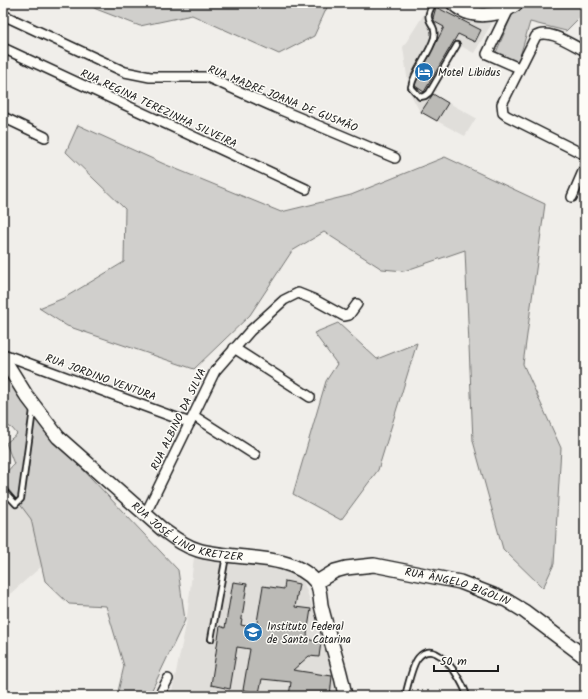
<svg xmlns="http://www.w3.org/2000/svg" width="588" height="699" viewBox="0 0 588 699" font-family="Kalam,sans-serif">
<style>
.built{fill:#e0deda}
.green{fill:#d0cfcc;stroke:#767674}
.building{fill:#bbbab6;stroke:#1c1c1c}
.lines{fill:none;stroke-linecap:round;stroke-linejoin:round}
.lane-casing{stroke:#1c1c1c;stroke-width:8}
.street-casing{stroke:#1c1c1c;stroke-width:12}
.secondary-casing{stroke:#1c1c1c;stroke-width:16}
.lane{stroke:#fdfcf7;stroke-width:4.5}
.street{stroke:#fdfcf7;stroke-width:9}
.secondary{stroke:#fdfcf7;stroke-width:13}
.labels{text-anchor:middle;stroke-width:3;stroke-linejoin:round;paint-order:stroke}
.poi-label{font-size:11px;fill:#1c1c1c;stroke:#fdfcf7;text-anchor:start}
.street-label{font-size:11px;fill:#1c1c1c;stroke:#fdfcf7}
</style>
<rect width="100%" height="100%" fill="#f0eeea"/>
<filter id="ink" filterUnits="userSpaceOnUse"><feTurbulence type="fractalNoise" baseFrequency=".025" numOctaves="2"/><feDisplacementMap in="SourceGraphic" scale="8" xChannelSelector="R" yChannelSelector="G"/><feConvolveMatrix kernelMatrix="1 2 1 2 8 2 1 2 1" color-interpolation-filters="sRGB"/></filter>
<g filter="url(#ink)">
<g class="built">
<path d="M431,3H447L495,18L474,53L457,44L431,93L476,118L465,136L420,112L409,91L403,47Z"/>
<path d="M3,486L40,509L50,559L3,600Z"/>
<path d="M194,557L218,561L219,564L226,565L230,560L293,570L301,575L335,670V696H171L186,625Z"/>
</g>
<g class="green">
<path d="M87,3H329L314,36L279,54L192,15L140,26L96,9Z"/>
<path d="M523,3H585V12L566,31L530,22L518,63L495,55L514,10Z"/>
<path d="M78,125L164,164L281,212L351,195L445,157L545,204L523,364L561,448L554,564L543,588L503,549L473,441L465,250L404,271L382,269L324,232L292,251L250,315L194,369L67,326L39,308L64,298L124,262L125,209L66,152Z"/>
<path d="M338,323L377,359L417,343L378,470L341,520L293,494L326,381L337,364L314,333Z"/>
<path d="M3,369L39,423L178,570L185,620L149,696H117L124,666L106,606L69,604L45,581L31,519L3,482V476L14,464L6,443L17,434L12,428L3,424V392L6,386L3,385Z"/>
</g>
<g class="building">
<path d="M436,7L481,30L475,42L458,34L424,92L415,86L416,82L444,27L435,22L433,18Z"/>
<path d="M433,94L448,103L437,121L421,112Z"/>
<path d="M285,581L299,584L295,607L311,609L307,634L310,640L321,642L319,657L309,656L293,670L332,676L330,696H289L291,682L262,679L259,693L243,690L250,649L237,647L230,689L211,685L220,626L225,628L233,582L247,584L241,625L256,628L263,586L284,589Z"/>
</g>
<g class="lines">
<defs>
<g id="lane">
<path d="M434,3C420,24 438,21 434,38C429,55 415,69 411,87L420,97L425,96L429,93L457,45"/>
<path d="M3,490L16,504L21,499L33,410"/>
<path d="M211,639L226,556"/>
<path d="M405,696C408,686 412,665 418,658C436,635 463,681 467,696"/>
</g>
<g id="street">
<path d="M509,9L487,54L519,68"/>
<path d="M3,15L125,72L150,77H207L274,107L395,158"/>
<path d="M3,48L306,189"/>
<path d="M585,51C572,45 549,28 536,36L502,104L503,113L507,116L585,155"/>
<path d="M3,117L45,137"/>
<path d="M572,197L585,167"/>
<path d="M234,348L310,397"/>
<path d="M3,354L190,423"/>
<path d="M194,416L255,455"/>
<path d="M145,515L215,371L250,331L284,300L298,293L313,299L344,316L349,315L357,304"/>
<path d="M159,696L168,679"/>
</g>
<g id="secondary">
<path d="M453,3C470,20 499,17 517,3"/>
<path id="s1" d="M3,358L26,395L58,437L162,529C173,537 184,546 198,550C234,561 290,551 316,582C320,587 320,599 321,605C328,636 340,665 345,696"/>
<path id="s2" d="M317,582L335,571L346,568L374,565L460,582L506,600L524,611L585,657"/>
</g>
</defs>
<use href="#lane" class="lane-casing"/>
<use href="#street" class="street-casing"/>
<use href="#secondary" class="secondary-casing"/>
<use href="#lane" class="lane"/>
<use href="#street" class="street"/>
<use href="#secondary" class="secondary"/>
</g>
</g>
<defs>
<symbol id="hotel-disc" viewBox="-11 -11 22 22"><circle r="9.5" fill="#1f6fb2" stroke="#fdfcf7"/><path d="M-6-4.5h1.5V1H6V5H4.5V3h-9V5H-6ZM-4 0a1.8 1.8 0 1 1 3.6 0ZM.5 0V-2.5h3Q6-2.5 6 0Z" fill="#fff"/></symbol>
<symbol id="university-disc" viewBox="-11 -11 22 22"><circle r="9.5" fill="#1f6fb2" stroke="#fdfcf7"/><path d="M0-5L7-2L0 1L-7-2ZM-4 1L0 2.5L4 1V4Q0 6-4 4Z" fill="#fff"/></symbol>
</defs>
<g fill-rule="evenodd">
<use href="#hotel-disc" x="413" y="61" width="22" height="22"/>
<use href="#university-disc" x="242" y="621" width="22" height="22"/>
</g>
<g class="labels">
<g class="poi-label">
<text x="438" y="76">Motel Libidus</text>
<text x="267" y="630">Instituto Federal<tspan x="267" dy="13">de Santa Catarina</tspan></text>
</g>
<g class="street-label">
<text transform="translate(283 98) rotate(22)" y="4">RUA MADRE JOANA DE GUSMÃO</text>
<text transform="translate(159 108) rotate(25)" y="4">RUA REGINA TEREZINHA SILVEIRA</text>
<text transform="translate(101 377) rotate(20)" y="4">RUA JORDINO VENTURA</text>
<text transform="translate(178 419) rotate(-64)" y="4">RUA ALBINO DA SILVA</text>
<text dy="4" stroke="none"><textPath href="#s1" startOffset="260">RUA JOSÉ LINO KRETZER</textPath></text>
<text dy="4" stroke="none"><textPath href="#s2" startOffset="147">RUA ÂNGELO BIGOLIN</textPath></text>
</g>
</g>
<rect width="588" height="699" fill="none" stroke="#fdfcf7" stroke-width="16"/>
<rect x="8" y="8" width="572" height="683" fill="none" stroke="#1c1c1c" stroke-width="1.5" filter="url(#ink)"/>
<path d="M434 665v6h64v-6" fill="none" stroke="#1c1c1c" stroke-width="2"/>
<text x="440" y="665" font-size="12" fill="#1c1c1c" stroke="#fdfcf7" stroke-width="3" paint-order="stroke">50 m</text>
</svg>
